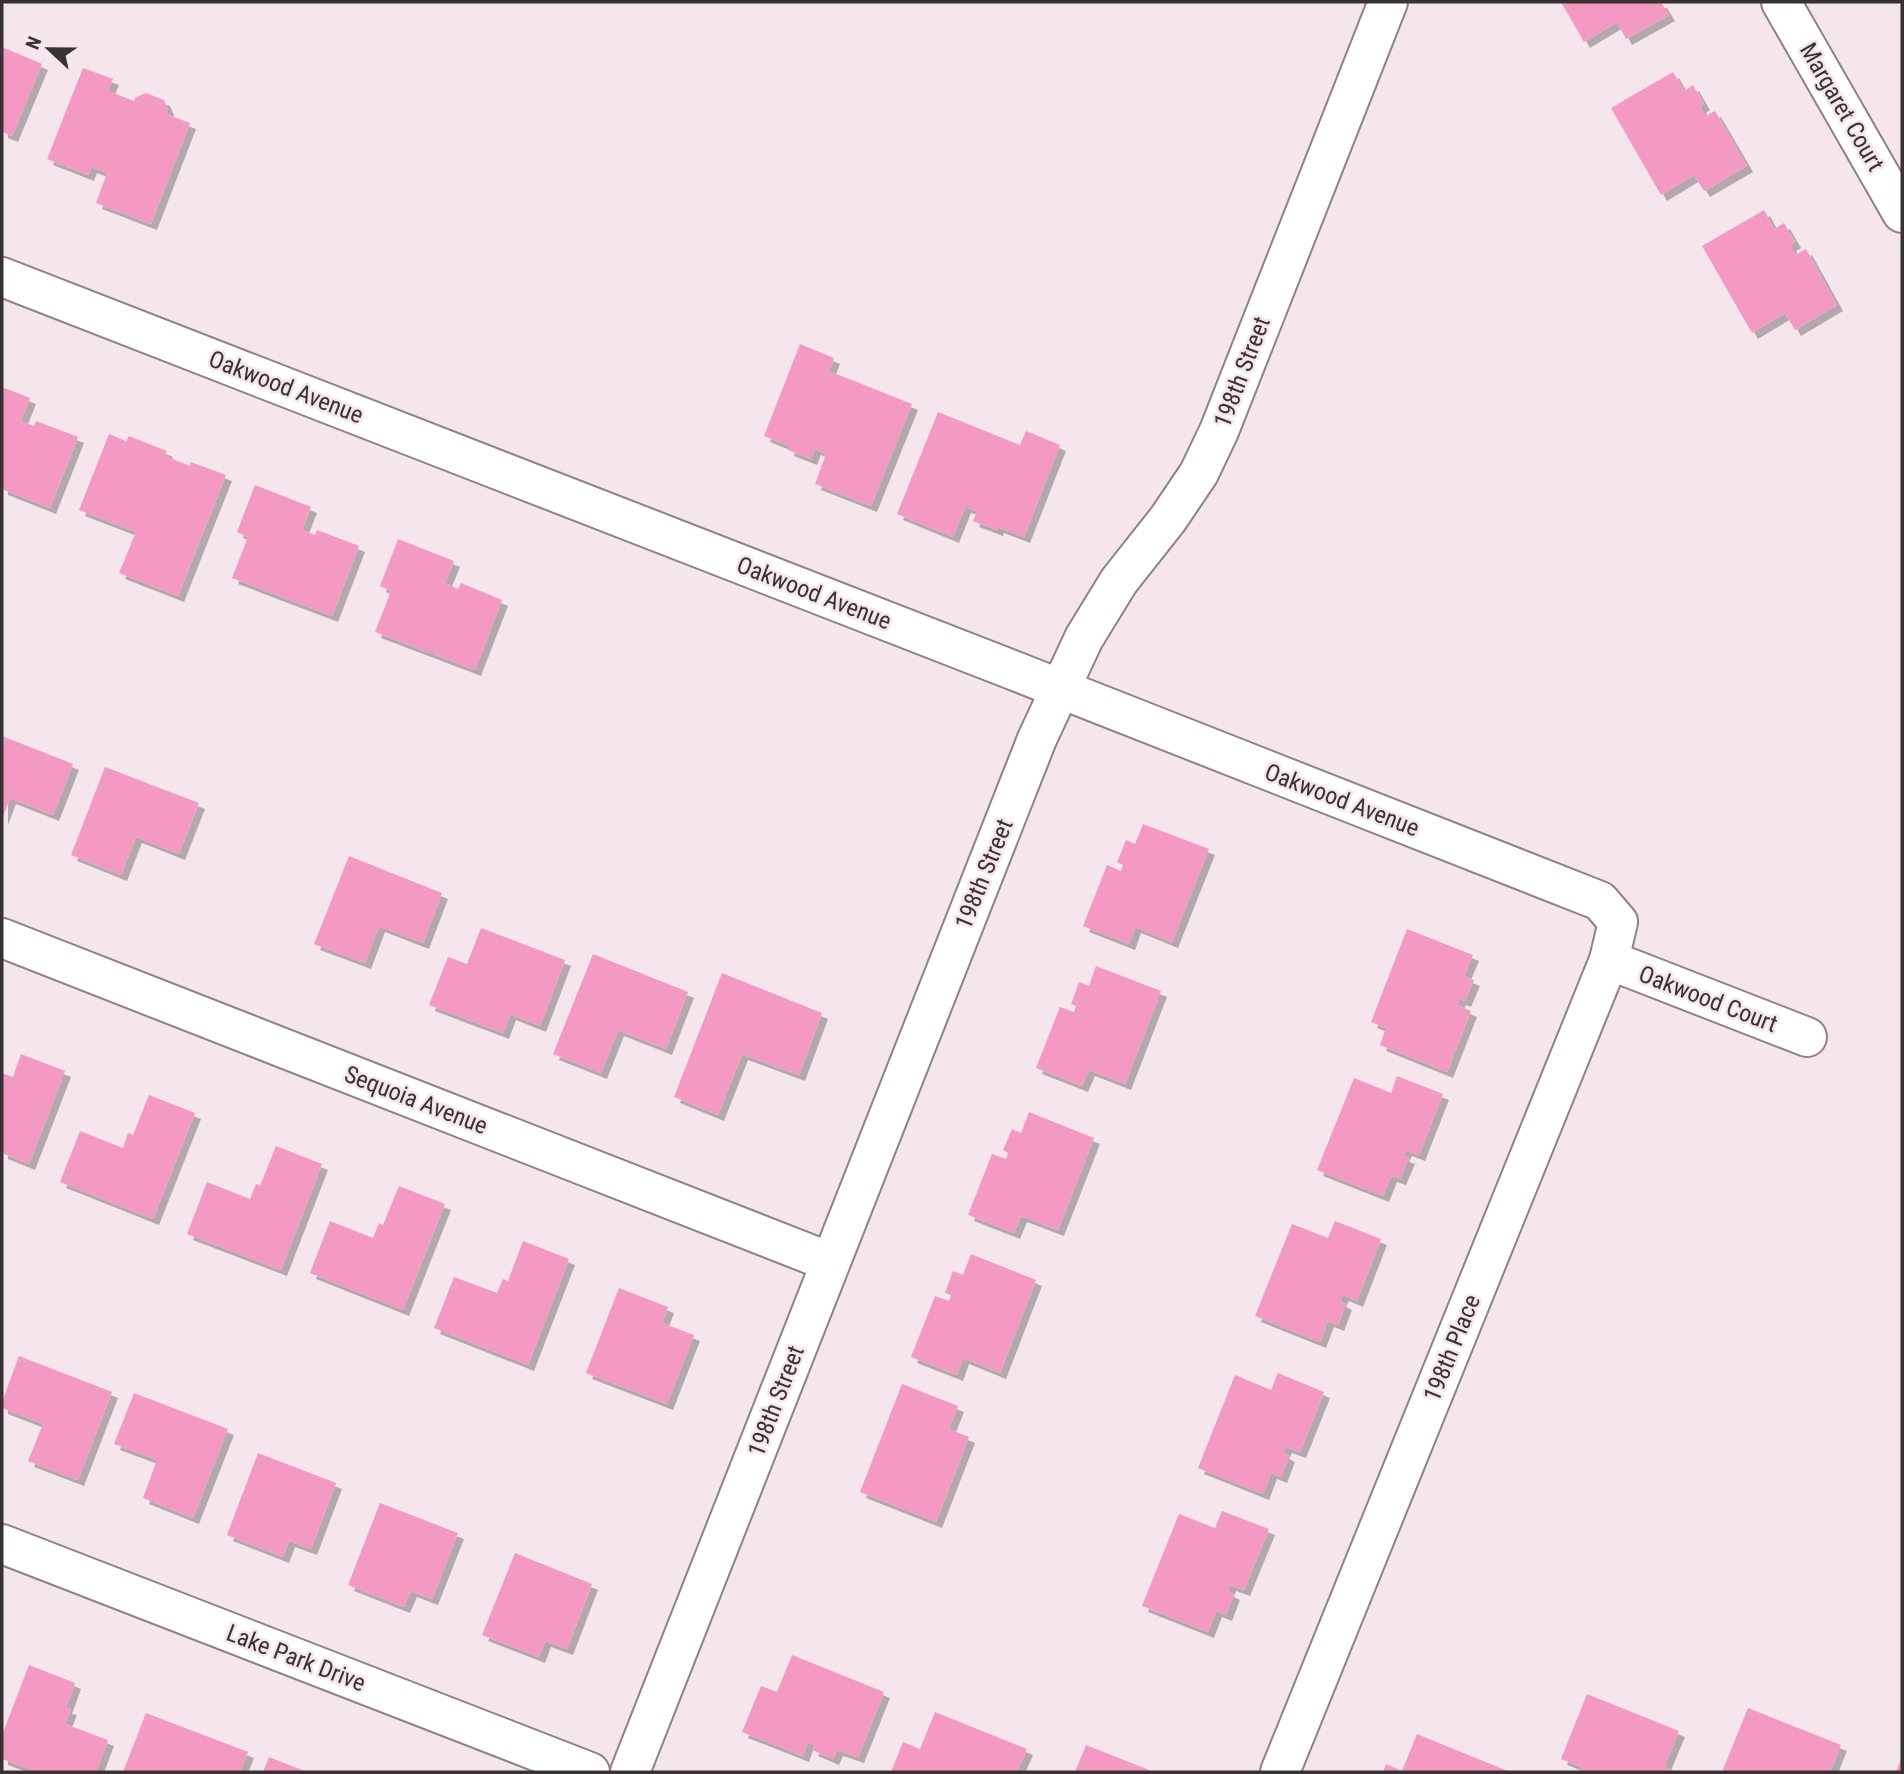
<svg xmlns="http://www.w3.org/2000/svg" width="1904" height="1774" viewBox="0 0 1904 1774" font-family="'Roboto Condensed',sans-serif">
<style>
.building{fill:#f499c2;filter:url(#shadow)}
.lines{fill:none;stroke-linecap:round;stroke-linejoin:round}
.minor-casing{stroke:#8e8287;stroke-width:42}
.minor{stroke:#fff;stroke-width:38}
.labels{text-anchor:middle;stroke-width:5;stroke-linejoin:round;paint-order:stroke}
.street-label{font-size:24px;fill:#383234;stroke:#f4e6ec}
</style>
<defs>
<filter id="shadow"><feDropShadow dx="6" dy="6" stdDeviation="0" flood-color="#0004"/></filter>
</defs>
<rect width="100%" height="100%" fill="#f4e6ec"/>
<g class="building">
<path d="M1561,2H1661L1669,15L1626,39L1617,22L1584,42Z"/>
<path d="M2,47L42,64L12,136L2,132Z"/>
<path d="M83,68L113,79L108,91L134,101L136,97L146,93L164,100L168,109L166,114L190,123L151,224L96,203L107,173L91,167L88,175L47,159Z"/>
<path d="M1673,72L1684,91L1693,85L1704,104L1700,107L1705,116L1715,111L1747,166L1704,191L1694,175L1661,195L1611,108Z"/>
<path d="M1764,210L1774,229L1784,223L1795,242L1790,245L1795,255L1806,249L1837,305L1795,330L1785,313L1752,333L1702,246Z"/>
<path d="M800,344L834,358L829,371L912,404L871,506L815,484L826,454L815,449L811,459L788,450L789,446L764,436Z"/>
<path d="M2,387L30,398L21,421L34,426L36,421L78,437L50,508L2,489Z"/>
<path d="M938,412L1020,445L1026,431L1060,445L1024,537L998,527L997,530L973,521L977,511L965,507L953,537L897,514Z"/>
<path d="M109,434L126,441L129,436L167,451L165,456L190,466L191,462L226,475L178,596L119,573L136,532L79,510Z"/>
<path d="M255,485L311,507L302,530L315,535L317,530L359,546L332,616L232,578L248,537L237,532Z"/>
<path d="M398,539L454,561L445,583L458,589L461,583L502,600L475,670L375,632L391,591L380,586Z"/>
<path d="M2,736L73,764L53,815L10,798L2,819Z"/>
<path d="M105,767L199,803L179,854L136,837L121,875L71,855Z"/>
<path d="M1143,824L1209,849L1172,942L1135,927L1129,944L1083,926L1107,865L1121,871L1123,865L1117,862L1126,840L1135,844Z"/>
<path d="M349,856L442,893L423,943L379,926L365,963L314,944Z"/>
<path d="M481,928L565,960L540,1026L510,1014L503,1033L429,1005L448,957L467,964Z"/>
<path d="M1407,929L1473,955L1464,976L1474,980L1465,1001L1460,999L1457,1005L1471,1011L1447,1072L1380,1045L1386,1028L1371,1022Z"/>
<path d="M593,954L688,992L666,1049L618,1030L601,1073L553,1054Z"/>
<path d="M1096,966L1161,991L1125,1084L1089,1070L1082,1086L1036,1068L1060,1007L1074,1012L1076,1006L1071,1004L1079,982L1089,986Z"/>
<path d="M722,973L822,1013L799,1075L742,1054L718,1115L674,1097Z"/>
<path d="M21,1054L65,1071L29,1164L2,1153V1073L13,1077Z"/>
<path d="M1397,1076L1443,1094L1419,1155L1406,1150L1403,1156L1409,1158L1400,1179L1391,1176L1383,1196L1317,1170L1354,1078L1391,1093Z"/>
<path d="M149,1095L195,1113L153,1219L60,1182L80,1131L123,1148L128,1133L133,1135Z"/>
<path d="M1029,1112L1094,1138L1058,1230L1021,1216L1014,1233L968,1215L992,1154L1006,1159L1008,1153L1003,1150L1012,1129L1021,1133Z"/>
<path d="M276,1146L322,1164L281,1270L187,1234L207,1182L250,1199L256,1184L260,1186Z"/>
<path d="M399,1186L445,1204L403,1310L310,1273L330,1221L373,1238L379,1223L383,1225Z"/>
<path d="M1335,1221L1381,1239L1357,1301L1343,1295L1340,1301L1346,1304L1338,1325L1328,1321L1320,1342L1255,1316L1292,1224L1328,1238Z"/>
<path d="M523,1241L569,1259L528,1365L434,1328L454,1277L497,1293L503,1279L508,1281Z"/>
<path d="M971,1254L1036,1280L1000,1373L963,1358L957,1375L911,1357L935,1296L949,1301L951,1295L945,1293L953,1271L963,1275Z"/>
<path d="M619,1288L668,1307L662,1323L694,1335L667,1404L586,1373Z"/>
<path d="M19,1356L112,1392L78,1480L28,1461L43,1424L2,1408V1402Z"/>
<path d="M1278,1373L1324,1392L1300,1452L1286,1447L1283,1453L1289,1456L1281,1477L1271,1473L1263,1494L1198,1468L1235,1375L1271,1390Z"/>
<path d="M902,1384L958,1406L949,1429L969,1437L936,1522L860,1492Z"/>
<path d="M134,1393L228,1429L193,1518L143,1498L157,1460L114,1444Z"/>
<path d="M258,1453L336,1483L311,1549L289,1541L283,1557L227,1535Z"/>
<path d="M380,1503L458,1533L432,1599L411,1591L404,1607L348,1585Z"/>
<path d="M1222,1511L1269,1529L1244,1590L1230,1585L1228,1591L1234,1594L1226,1615L1216,1611L1208,1632L1142,1606L1179,1514L1215,1528Z"/>
<path d="M515,1553L592,1584L567,1649L545,1641L539,1657L482,1635Z"/>
<path d="M792,1655L884,1692L858,1757L837,1750L833,1759L812,1750L815,1745L808,1742L803,1756L742,1732L761,1686L777,1692Z"/>
<path d="M29,1665L75,1683L66,1708L71,1709L65,1724L108,1740L96,1772H37L2,1759V1735Z"/>
<path d="M1587,1694L1679,1731L1664,1767L1677,1772H1579L1581,1767L1561,1759Z"/>
<path d="M1748,1708L1841,1745L1830,1772H1722Z"/>
<path d="M935,1712L1027,1749L1017,1772H891L903,1742L920,1749Z"/>
<path d="M146,1713L248,1752L240,1772H123Z"/>
<path d="M1417,1734L1510,1772H1383L1386,1764L1402,1771Z"/>
<path d="M1086,1745L1154,1772H1075Z"/>
<path d="M269,1757L307,1772H263Z"/>
<path d="M1902,1757V1772H1896Z"/>
</g>
<g class="lines">
<defs>
<g id="minor">
<path d="M1781,2L1902,213"/>
<path d="M2,277L1010,669L1600,901L1618,922L1609,960L1280,1772"/>
<path d="M2,938L830,1262"/>
<path d="M1609,960L1807,1037"/>
<path d="M2,1544L590,1772"/>
<path d="M630,1772L1037,739L1084,638L1119,581L1168,519L1199,473L1219,431L1388,2"/>
</g>
</defs>
<use href="#minor" class="minor-casing"/>
<use href="#minor" class="minor"/>
</g>
<g class="labels">
<g class="street-label">
<text transform="translate(1842 107) rotate(60)" y="8">Margaret Court</text>
<text transform="translate(1242 372) rotate(-69)" y="8">198th Street</text>
<text transform="translate(286 387) rotate(21)" y="8">Oakwood Avenue</text>
<text transform="translate(814 593) rotate(21)" y="8">Oakwood Avenue</text>
<text transform="translate(1342 800) rotate(21)" y="8">Oakwood Avenue</text>
<text transform="translate(984 874) rotate(-68)" y="8">198th Street</text>
<text transform="translate(1708 999) rotate(21)" y="8">Oakwood Court</text>
<text transform="translate(416 1100) rotate(21)" y="8">Sequoia Avenue</text>
<text transform="translate(1452 1348) rotate(-68)" y="8">198th Place</text>
<text transform="translate(776 1401) rotate(-69)" y="8">198th Street</text>
<text transform="translate(296 1658) rotate(21)" y="8">Lake Park Drive</text>
</g>
</g>
<rect width="1904" height="1774" fill="none" stroke="#383234" stroke-width="7"/>
<g transform="translate(49 49) rotate(292)" stroke="#f4e6ec" stroke-width="5" paint-order="stroke">
<path d="M0-5L12 26L0 18L-12 26Z" fill="#383234"/>
<text y="-10" font-size="19" font-weight="bold" text-anchor="middle" fill="#383234">N</text>
</g>
</svg>
